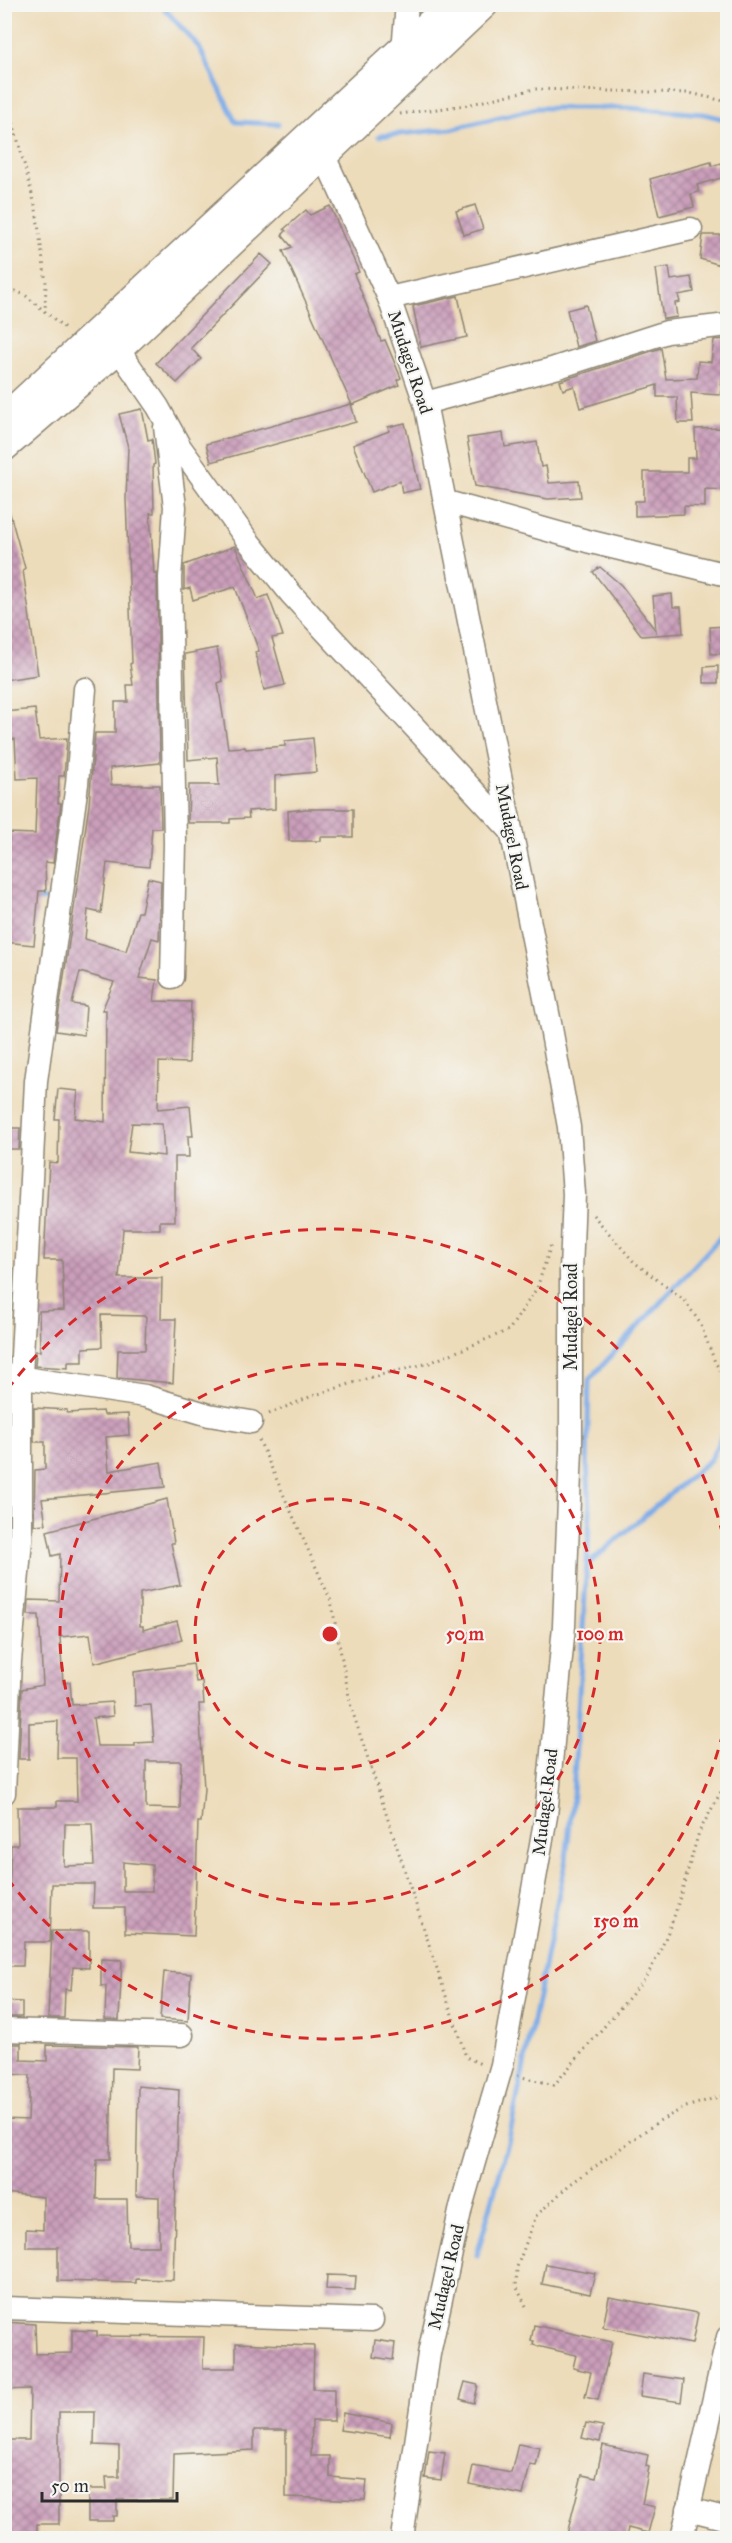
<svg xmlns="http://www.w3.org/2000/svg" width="732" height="2543" viewBox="0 0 732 2543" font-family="'IM FELL Great Primer',serif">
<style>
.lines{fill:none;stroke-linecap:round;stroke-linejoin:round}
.stream{stroke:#7dabe7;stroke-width:5}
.building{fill:url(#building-cross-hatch);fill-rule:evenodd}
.minor-casing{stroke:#8c8472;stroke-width:25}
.major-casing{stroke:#8c8472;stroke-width:31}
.path{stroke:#8c8472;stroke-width:3;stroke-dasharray:1.5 4.5;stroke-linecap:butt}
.minor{stroke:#fff;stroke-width:22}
.major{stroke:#fff;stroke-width:28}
.ring{fill:none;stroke:#d62828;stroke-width:3;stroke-dasharray:10 8}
.labels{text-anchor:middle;stroke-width:4.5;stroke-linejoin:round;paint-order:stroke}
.street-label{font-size:18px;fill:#2b2b2b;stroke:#f6f6f2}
.centre{fill:#d62828;stroke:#f6f6f2;stroke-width:3}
.ring-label{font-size:18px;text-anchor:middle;font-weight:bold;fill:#d62828;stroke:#f6f6f2;stroke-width:4.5;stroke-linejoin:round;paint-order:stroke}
</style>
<defs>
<pattern id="building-cross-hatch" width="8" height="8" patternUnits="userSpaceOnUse" patternTransform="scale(1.5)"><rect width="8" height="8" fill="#cb9fbb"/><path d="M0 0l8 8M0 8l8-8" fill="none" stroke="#a58298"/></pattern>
</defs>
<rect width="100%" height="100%" fill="#f6f6f2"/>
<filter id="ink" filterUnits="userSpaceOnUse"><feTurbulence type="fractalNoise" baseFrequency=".0167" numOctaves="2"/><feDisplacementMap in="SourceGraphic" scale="12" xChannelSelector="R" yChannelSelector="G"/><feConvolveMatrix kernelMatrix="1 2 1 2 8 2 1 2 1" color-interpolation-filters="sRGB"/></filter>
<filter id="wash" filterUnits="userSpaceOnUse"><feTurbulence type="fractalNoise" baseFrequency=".008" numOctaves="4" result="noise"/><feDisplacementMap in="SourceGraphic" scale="24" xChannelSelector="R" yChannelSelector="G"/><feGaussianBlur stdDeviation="1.35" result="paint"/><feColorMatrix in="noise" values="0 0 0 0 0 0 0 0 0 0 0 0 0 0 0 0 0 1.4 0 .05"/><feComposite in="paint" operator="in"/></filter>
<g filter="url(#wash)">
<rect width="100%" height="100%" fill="#eddcba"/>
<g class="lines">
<g class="stream">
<path d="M160,4L199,47L236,122L278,124"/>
<path d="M379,136L451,129L537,108H629L704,114L728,120"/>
<path d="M33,900L57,899"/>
<path d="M588,1564L711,1459L728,1422"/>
<path d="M477,2255L509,2139L566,1859L573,1795L590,1511L587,1463L589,1380L728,1229"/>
</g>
</g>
<g id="blocks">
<g class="building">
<path d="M728,161V176L697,185L699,192L691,194L694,207L659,216L650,179L711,162L712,166Z"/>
<path d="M475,205L483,229L464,235L456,211Z"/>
<path d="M330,206L359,272L354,274L381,341L385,340L401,378L397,380L399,385L352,405L283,251L292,247L282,235L286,231L284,229L306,210L310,215Z"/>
<path d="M703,235H728V254L724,266L700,259Z"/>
<path d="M261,254L272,264L191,348L201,359L177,383L156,363Z"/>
<path d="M669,267L671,280L691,277L694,292L678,295L680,302L675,303L677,317L663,319L656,269Z"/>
<path d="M458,296L467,337L421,347L413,306Z"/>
<path d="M586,305L595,341L576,347L567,310Z"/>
<path d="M728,339V378H722L720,395L691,393L693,423H678L677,397H657V385L580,408L574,386L563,390L560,381L661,348L666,379L697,378L698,361L711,362L714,340Z"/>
<path d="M351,404L356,422L211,462L206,444Z"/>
<path d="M142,409L148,440L152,439L155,464L153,465L154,513H150L154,574L157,573L160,763L110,768L111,785H160L161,828H152L149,867L107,863L101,913L88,910L85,939L126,951L138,912H141L148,878L161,881L159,940L152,938L139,978L157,980L154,1001L191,1002L189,1063L159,1062L158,1109L190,1106L193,1136H188L189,1157H175V1221H160V1229H123L119,1278H162L161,1319H176L173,1383L117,1378L118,1350H145L146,1316L101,1315L102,1347L83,1348V1362H68V1368L35,1366L36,1351H40L39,1311L64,1310L62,1260H44L49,1162L58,1163L59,1119H55L58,1089L78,1091L75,1118L105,1122L106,1010H102L114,982L80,972L72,1004L86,1006L84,1035L56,1031L89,805L95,733H115V702H128L127,685H133L130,664L132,663L126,499L128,447L119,414ZM132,1123L162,1124L164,1156L128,1152Z"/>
<path d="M405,423L420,489L402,493L400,481L372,492L353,445L389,431L388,427Z"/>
<path d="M723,428L728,490L705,489V507L684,506V514L635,516V501H644V472H687V458H696L695,429Z"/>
<path d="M503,433L505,447L537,442L541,467L546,466L549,483L579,481L581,497L548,499L475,486L467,438Z"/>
<path d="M4,510H9L25,568L23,570L38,675L4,680Z"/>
<path d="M235,546L258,599L268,595L280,627L283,636L272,638L285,685L264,690L255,652L259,651L235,587L193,600L190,588L184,590V565Z"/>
<path d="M600,567L621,585L656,631L653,596L672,594L673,607H681L683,633L642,636L593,572Z"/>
<path d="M728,626V653L711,654L710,627Z"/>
<path d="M217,648L223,681L218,683L228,748L245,747L246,749L285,746V741L313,738L316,772L275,776V809L248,811L249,818L230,819V823H188L189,785H219L217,757L188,760L185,654Z"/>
<path d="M718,666V683H704V667Z"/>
<path d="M35,709L39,740L67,738L64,776H59L58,803H61L53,863L45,862L46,891H39L34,945L4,942V865H8L9,833L35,834L37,778L17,779L15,739L4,740V712Z"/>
<path d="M306,809H353V837H321V841H289L288,811Z"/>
<path d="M4,1128H20L19,1149H4Z"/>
<path d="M34,1408L67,1410V1413L103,1411L104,1415L128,1414L129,1435L106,1437L109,1471L161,1462L165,1487L42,1499L46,1524L34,1525L35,1470L45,1469V1442H34Z"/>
<path d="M167,1499L174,1543H171L180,1585L140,1593V1626H143V1630L177,1621L182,1640L94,1663L90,1634L60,1637L63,1683L70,1682L72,1705L112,1702L113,1716L93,1718L97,1746H135V1743L154,1742L151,1705L135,1706L134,1672L193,1664L196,1682L202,1681L204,1704H199L204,1789L201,1822H198L194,1936L125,1933V1908H93L94,1884H52L50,1942H24L23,1966H6L11,1845H18L17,1807H57V1801H77L76,1758H57L58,1721L29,1723V1759H19L22,1689L43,1685L39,1615H28L29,1600L59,1601L60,1554L52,1556L47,1531ZM146,1761H181L180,1809L146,1808ZM65,1824H92L94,1865L64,1866ZM123,1862L152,1865V1891H123Z"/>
<path d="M52,1931H89V1968L73,1967L71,1990L65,1989L64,2018H48Z"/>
<path d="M101,1959L122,1960L119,2020L105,2019L106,1986H101Z"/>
<path d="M164,1972L191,1974L188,2021L160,2019Z"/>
<path d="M4,2001L22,2002V2017H4Z"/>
<path d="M4,2044H21V2060L47,2061V2045L138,2047L137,2069L112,2068L110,2159H97L96,2199H127L128,2246H159V2197L136,2196L138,2086L179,2090L173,2280L136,2279V2283L58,2281V2247H26V2229L43,2230V2197L4,2193V2119L28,2120L30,2075L4,2074Z"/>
<path d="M546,2264L595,2273L590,2294L542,2284Z"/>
<path d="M327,2275L356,2276L355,2290L326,2289Z"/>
<path d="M609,2297L698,2313L692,2344L603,2327Z"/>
<path d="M4,2322L35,2324L36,2354L72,2353V2330L97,2331V2336L204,2337L203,2368H236V2343L314,2346L313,2389H334V2421H312L311,2456H330V2477L367,2480L365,2500L286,2497V2430H254V2450L174,2454L173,2500H117V2516H113V2521H88V2489H107L106,2477H119V2446L94,2445L95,2412H59V2524H37V2538H4L6,2440H29L30,2389L4,2390Z"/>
<path d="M534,2325L612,2342L598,2400L585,2397L591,2372L573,2368L576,2355L533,2345L534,2341H531Z"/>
<path d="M375,2340L395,2343L393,2360L373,2357Z"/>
<path d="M643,2374L684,2380L681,2402L640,2396Z"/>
<path d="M465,2382L478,2385L474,2403L460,2399Z"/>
<path d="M343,2413L392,2423L390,2437L340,2430Z"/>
<path d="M586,2423L603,2426L600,2442L582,2438Z"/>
<path d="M518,2444L540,2448L536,2466L530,2465L523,2495L469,2484L473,2466L511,2473Z"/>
<path d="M603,2445L648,2455L646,2466L649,2467L642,2504L655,2507L648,2533L628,2528L626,2538H566L582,2475L596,2478Z"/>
<path d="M429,2451L445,2453L441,2480L425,2478Z"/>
</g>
</g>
</g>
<g filter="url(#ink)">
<use href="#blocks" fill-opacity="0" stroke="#8c8472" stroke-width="1.5"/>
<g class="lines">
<defs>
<g id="minor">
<path d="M403,50L407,4"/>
<path d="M309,157L324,156L389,298L425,403L551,1028L569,1127L574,1194L571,1271V1449L564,1626L546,1816L502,2065L461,2207L429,2354L402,2538"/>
<path d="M389,298L691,229"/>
<path d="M118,349L158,407L180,447L248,541L292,595L509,829"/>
<path d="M425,403L555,368L667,332L728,325"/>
<path d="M165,427L175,507L170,578L175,843L172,977"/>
<path d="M447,502L587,541L728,575"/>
<path d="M4,1375L145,1396L209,1415L251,1422"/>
<path d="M4,1793L10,1661L21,1540V1376L36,1081L77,784L85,689"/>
<path d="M4,2030L182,2035"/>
<path d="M4,2308L372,2320"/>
<path d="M688,2509L728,2519"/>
<path d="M682,2538L728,2337"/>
</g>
<g id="major">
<path d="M4,419L451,4"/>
<path d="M4,447L118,349L484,4"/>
</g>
</defs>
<use href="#minor" class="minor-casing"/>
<use href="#major" class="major-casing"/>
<g class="path">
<path d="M4,88L36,209L46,283L45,312"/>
<path d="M400,114L467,105L534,89L690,93L728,102"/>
<path d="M4,286L25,295L66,329"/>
<path d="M593,1215L634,1262L685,1301L700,1323L715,1362L728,1383"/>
<path d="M269,1414L312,1396L372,1377L429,1363L509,1330L537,1288L551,1245"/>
<path d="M259,1440L331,1601L351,1707L466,2057L483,2065"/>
<path d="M518,2076L554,2085L645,1979L660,1952L675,1914L699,1832L728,1779"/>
<path d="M526,2306L516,2286L517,2267L536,2216L569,2185L659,2121L686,2107L728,2094"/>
</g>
<use href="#minor" class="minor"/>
<use href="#major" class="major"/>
</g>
</g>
<g class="ring">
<circle cx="330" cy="1634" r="135"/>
<circle cx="330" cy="1634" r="270"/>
<path d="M727 1715A405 405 0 0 1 7 1878M7 1390A405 405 0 0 1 727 1553"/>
</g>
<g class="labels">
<g class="street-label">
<text transform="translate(410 362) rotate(72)" y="6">Mudagel Road</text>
<text transform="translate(512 837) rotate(79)" y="6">Mudagel Road</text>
<text transform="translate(571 1317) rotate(-90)" y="6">Mudagel Road</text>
<text transform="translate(545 1802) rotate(-83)" y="6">Mudagel Road</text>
<text transform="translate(446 2277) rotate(-77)" y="6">Mudagel Road</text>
</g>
</g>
<circle cx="330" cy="1634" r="9" class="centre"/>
<g class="ring-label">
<text x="465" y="1640">50 m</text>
<text x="600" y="1640">100 m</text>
<text x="616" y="1927">150 m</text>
</g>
<rect width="732" height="2543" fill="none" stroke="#f6f6f2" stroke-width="24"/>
<path d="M42 2492v9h135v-9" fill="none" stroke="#2b2b2b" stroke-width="3"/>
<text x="51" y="2492" font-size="18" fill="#2b2b2b" stroke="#f6f6f2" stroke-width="4.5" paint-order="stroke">50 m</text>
</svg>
